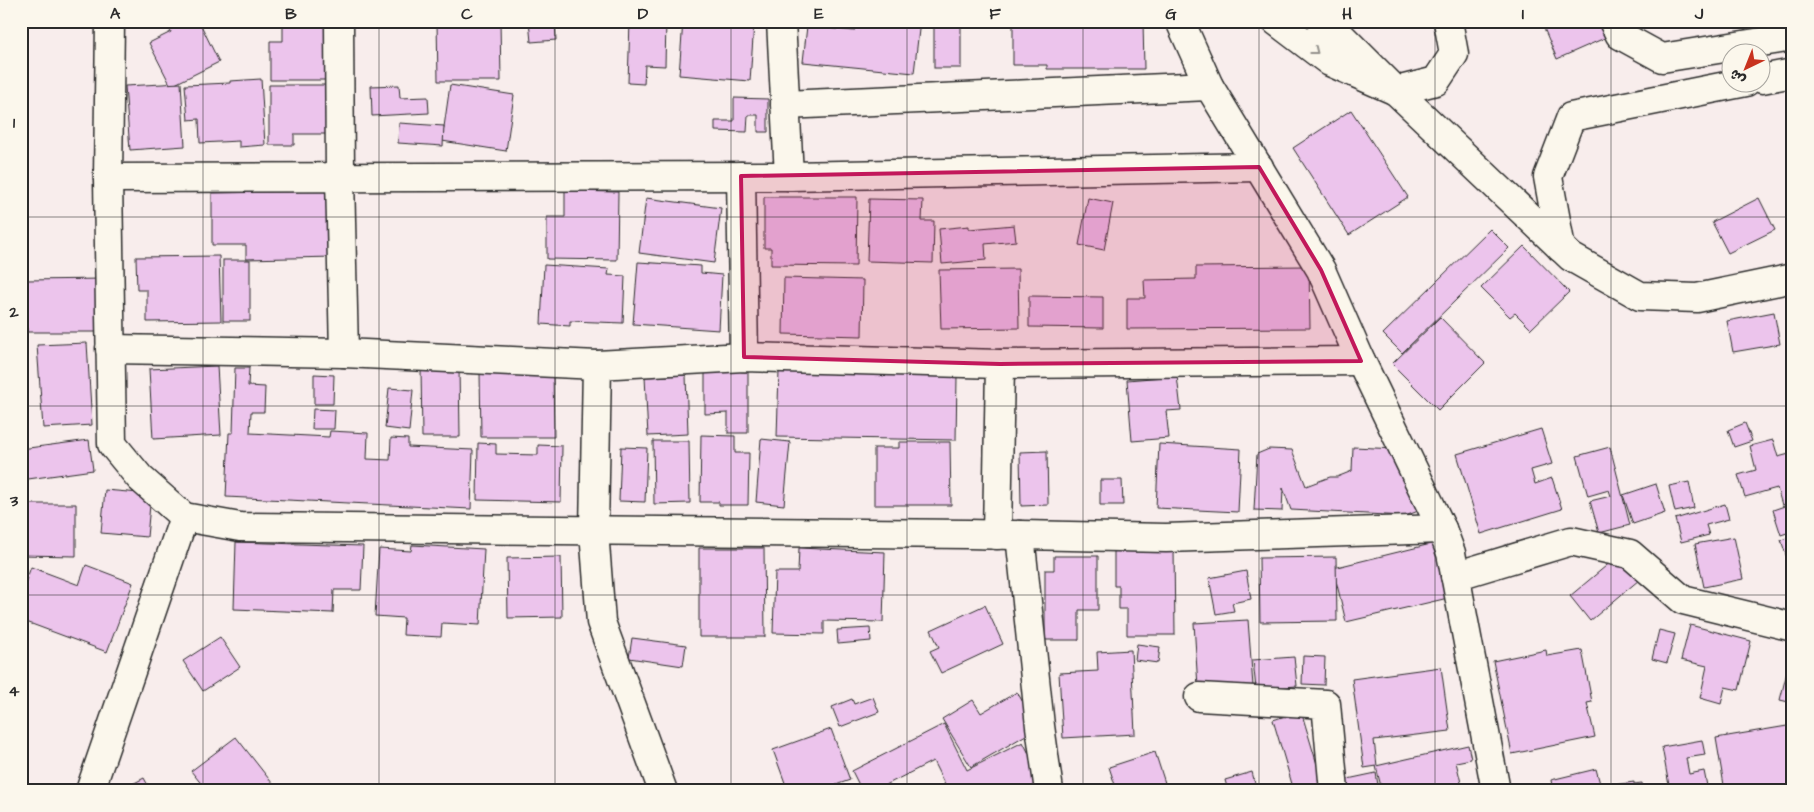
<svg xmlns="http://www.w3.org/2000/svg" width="1814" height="812" viewBox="0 0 1814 812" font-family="'Architects Daughter','Playpen Sans Arabic',sans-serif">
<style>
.building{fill:#ecc4ec;stroke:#2b2b2b}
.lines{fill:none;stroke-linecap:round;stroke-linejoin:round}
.street-casing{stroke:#2b2b2b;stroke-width:31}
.street{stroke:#fbf7ec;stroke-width:28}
.oneway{stroke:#93918c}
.marked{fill:#c2185b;fill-opacity:0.2;stroke:#c2185b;stroke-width:4;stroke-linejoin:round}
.grid{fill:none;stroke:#2b2b2b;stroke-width:1;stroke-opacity:0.55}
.neatline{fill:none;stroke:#2b2b2b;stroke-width:2}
.grid-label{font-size:16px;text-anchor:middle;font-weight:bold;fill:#2b2b2b}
</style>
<rect width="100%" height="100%" fill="#f8edec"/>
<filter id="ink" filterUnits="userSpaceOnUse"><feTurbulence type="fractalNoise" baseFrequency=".02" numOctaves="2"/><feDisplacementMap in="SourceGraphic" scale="10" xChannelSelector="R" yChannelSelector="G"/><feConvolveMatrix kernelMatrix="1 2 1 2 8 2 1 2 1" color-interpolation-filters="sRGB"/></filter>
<g filter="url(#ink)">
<g class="building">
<path d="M185,21H199L219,62L171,86L149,43L171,32L170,29Z"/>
<path d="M283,21H337V80H270V41H283Z"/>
<path d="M437,21H500L501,81H438Z"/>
<path d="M529,21H555L556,40L531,42Z"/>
<path d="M630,21H666L665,66L645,65L644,84L628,83Z"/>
<path d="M683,21L754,23L750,81L679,75Z"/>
<path d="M855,21H920L914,73L803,62L807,26L854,31Z"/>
<rect x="934" y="21" width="27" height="47"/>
<path d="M1013,21H1143L1144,69H1047V65H1013Z"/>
<path d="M1541,21H1600L1607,37L1557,59Z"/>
<path d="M1686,21H1713V22L1687,26Z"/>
<path d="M21,60H24L21,125Z"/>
<path d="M261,79L265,145L239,147V141L200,143L199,119L188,120L185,85L230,83V81Z"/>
<path d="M181,83L185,146L130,150L125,86Z"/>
<path d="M269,85H338V134H294V145H269Z"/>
<path d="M399,85L400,98L428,97L429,113L372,116L371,86Z"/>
<path d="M450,85L514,95L506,151L442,141Z"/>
<path d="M734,98L768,99V132H758V115H748L747,132L715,131V121H734Z"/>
<path d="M1351,110L1408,197L1349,235L1293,148Z"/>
<path d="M399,123L444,126L443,146L398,143Z"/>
<path d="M333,191L334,257L246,259V245H212V193Z"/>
<path d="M565,191L618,192L617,260L547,259V217H565Z"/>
<path d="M764,197H857L856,266L771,265V248H764Z"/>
<path d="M646,198L721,208L714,263L639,253Z"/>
<path d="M1088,198L1113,203L1104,250L1079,245Z"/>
<path d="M1759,198L1775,230L1728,253L1712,222Z"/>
<path d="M869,199L923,200L922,221H934L933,263L867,261Z"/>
<path d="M1014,225L1016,241L985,244L986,260L942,264L939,229L969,226V229Z"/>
<path d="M1490,229L1509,248L1402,353L1383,334Z"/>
<path d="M1524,246L1569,292L1531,329L1515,313L1510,317L1481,288Z"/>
<path d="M219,256L221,321L147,322V290H137L136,257Z"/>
<rect x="223" y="260" width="27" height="61"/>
<path d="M638,262L701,266V273L722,275L719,330L633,324Z"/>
<path d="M544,265L609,269L608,275L625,276L623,323L570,321V326L541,324Z"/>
<path d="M1309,266L1310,328L1127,329V298H1145L1144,280L1196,279V267Z"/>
<path d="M1018,269L1019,328L941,329L939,270Z"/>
<path d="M784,278L863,280L862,336L783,334Z"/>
<path d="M103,279V332H27L26,280Z"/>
<path d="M1029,296L1103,297V328L1029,327Z"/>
<path d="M1774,312L1780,344L1733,352L1727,321Z"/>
<path d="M1440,317L1485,363L1438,410L1392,364Z"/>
<path d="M87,343L92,425L43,428L37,345Z"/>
<path d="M217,366L221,435L153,439L149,369Z"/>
<path d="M421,367H459L460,437H422Z"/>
<path d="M235,368H249L248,386L265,387L264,412H251L250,433L329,437L330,431L368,433L367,459L390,460L391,438L408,439V447L473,450L471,509L226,497L229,433H233Z"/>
<path d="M705,370H748V433H728V413L705,414Z"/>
<path d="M553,371L554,437H481L480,372Z"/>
<path d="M779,371L957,376L956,440L777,437Z"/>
<path d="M314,374L334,375L333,404H314Z"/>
<path d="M686,375L688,434L648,436L645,377Z"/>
<path d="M1177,376L1181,410L1166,411L1169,438L1132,441L1127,380Z"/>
<path d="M389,388L413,390L409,431L385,428Z"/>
<path d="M313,409L335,410L334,429H312Z"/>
<path d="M1745,423L1752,441L1734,447L1728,430Z"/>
<path d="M1541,429L1552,464L1531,470L1535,484L1552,478L1562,509L1481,534L1457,454Z"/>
<path d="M701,435L735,436V453H749L748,505H719V502H700Z"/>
<path d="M761,439L790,442L784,505L756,502Z"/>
<path d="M89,440L93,470L21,480V449Z"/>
<path d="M1773,440L1778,457L1793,453V502L1782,505L1777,488L1745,497L1738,475L1756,470L1750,446Z"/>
<path d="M653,441H689L690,503L654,504Z"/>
<path d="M899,442H950L951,505H874V448H899Z"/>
<path d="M478,443L496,444V454L538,455V445L562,446L561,502L477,500Z"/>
<path d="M1159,444L1241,449L1238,512L1156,508Z"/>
<path d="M621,447L647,448L645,502L619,501Z"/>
<path d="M1353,447L1397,449L1421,510L1405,516L1291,510L1283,488L1282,511L1254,510L1257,454L1269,449L1292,450L1306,486L1330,477H1337L1352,471Z"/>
<path d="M1610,447L1630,525L1599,533L1590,501L1611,496L1609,490L1588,496L1577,456Z"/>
<path d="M1047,451L1048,505L1021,506L1020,452Z"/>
<path d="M1100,480H1122L1123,505H1100Z"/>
<path d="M1689,482L1694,508L1675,512L1669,486Z"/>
<path d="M1656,484L1665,513L1633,524L1623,495Z"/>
<path d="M105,490L151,494L147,537L101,533Z"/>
<path d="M1793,503V531L1781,535L1773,510Z"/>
<path d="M21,504H76V556L21,555Z"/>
<path d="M1725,504L1729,519L1706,525L1709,535L1681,542L1675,519Z"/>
<path d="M1793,536V556L1787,558L1781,540Z"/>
<path d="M1734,537L1743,579L1704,587L1695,544Z"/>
<path d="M236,542L363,546L361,590H334L333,613L234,609Z"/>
<path d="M1435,543L1448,598L1346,622L1333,568Z"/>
<path d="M412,545L484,549L480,625L442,623L441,637L403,635L404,618L375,616L379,549L411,551Z"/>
<path d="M699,548H764L765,637H699Z"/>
<path d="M799,548L885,552L883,622L824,621V634L773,633L775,572H798Z"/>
<path d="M1114,549H1174L1175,635H1127V609H1119V586H1114Z"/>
<path d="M1054,556H1098V610H1079V640H1045V570H1054Z"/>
<path d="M1618,556L1639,580L1590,621L1570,596Z"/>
<path d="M561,557L562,617L508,618L507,558Z"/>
<path d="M1336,557L1337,621L1260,622L1259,558Z"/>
<path d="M86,565L133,583L107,652L21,620V594L31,567L79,585Z"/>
<path d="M1246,571L1251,599L1232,603L1234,611L1216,614L1209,578Z"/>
<path d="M985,605L1003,644L941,673L930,651L939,647L931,630Z"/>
<path d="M1248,620L1253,686L1213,688L1198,687L1194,623Z"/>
<path d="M1690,625L1751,641L1739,690L1725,687L1721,704L1700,698L1707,666L1681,660Z"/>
<path d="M870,628L871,641L838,644L837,630Z"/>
<path d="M1659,630L1675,634L1667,663L1652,659Z"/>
<path d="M220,637L240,667L203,691L183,661Z"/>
<path d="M632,638L686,645L683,666L629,658Z"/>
<path d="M1137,644L1160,647L1158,663L1135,660Z"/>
<path d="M1793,648V703L1780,700Z"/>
<path d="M1131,650L1135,734L1063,738L1059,673L1098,671L1097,652Z"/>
<path d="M1546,650L1547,656L1582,650L1592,702L1587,703L1595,737L1512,754L1493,661Z"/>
<path d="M1303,656L1325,657L1324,685L1302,684Z"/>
<path d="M1294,657L1297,686L1256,689L1253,660Z"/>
<path d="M1441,667L1450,731L1374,740L1377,766L1364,768L1352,679Z"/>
<path d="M1017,692L1038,728L971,767L942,719L973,700L981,713Z"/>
<path d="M873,697L879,712L840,727L832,707L852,699L854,704Z"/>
<path d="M1301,711L1325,791H1269L1292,784L1273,720Z"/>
<path d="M944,724L967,770L1023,742L1044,783L1028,791H933L945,785L933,761L874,791H862L852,771Z"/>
<path d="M1793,725V787L1769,791H1725L1716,738Z"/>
<path d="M831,729L850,780L830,787L832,791H788L773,750Z"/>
<path d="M236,737L276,788L273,791H207L191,771Z"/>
<path d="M1702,740L1705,755L1686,758L1689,774L1704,771L1708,791H1670L1662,747Z"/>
<path d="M1468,745L1471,759L1456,762L1463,791H1382L1376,766Z"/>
<path d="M1155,752L1165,783L1161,784L1163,791H1117L1109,767Z"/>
<path d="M1596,769L1602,791H1553L1551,780Z"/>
<path d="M1252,772L1257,791H1228L1225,780Z"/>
<path d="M1376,773L1379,791H1345L1343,780Z"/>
<path d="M144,778L151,791H119Z"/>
<path d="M1634,782V784L1642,783L1643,791H1608L1607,786Z"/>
</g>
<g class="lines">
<defs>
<g id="street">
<path d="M110,21L108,178L112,444L140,478L184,517L240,527L968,534L1166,538L1442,529"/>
<path d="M339,21L340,177L344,353"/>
<path d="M781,21L789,176"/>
<path d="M1180,21L1209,86L1321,270L1361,361L1442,529L1451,553L1496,791"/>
<path d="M1276,21L1330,62L1396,91L1340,35L1321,21"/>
<path d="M1613,21L1620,35L1662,58L1793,37"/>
<path d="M1762,79L1793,73"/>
<path d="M1396,91L1571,257L1640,296L1697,298L1793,278"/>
<path d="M1396,91L1436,81L1454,54L1448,21"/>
<path d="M785,105L1209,86"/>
<path d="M741,176L744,357"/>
<path d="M108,178L789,176L1259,167"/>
<path d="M1561,248L1548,177L1571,117L1746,82"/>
<path d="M110,349L344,353L597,365L744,357L1000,364L1361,361"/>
<path d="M597,365L594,531L601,622L663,791"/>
<path d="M997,535L1000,364"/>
<path d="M1020,535L1040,726L1049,791"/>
<path d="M1455,576L1571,541L1630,554L1683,600L1793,627"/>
<path d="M1199,697L1326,704L1334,791"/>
<path d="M90,791L184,517"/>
</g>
</defs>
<use href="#street" class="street-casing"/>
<use href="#street" class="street"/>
</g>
<defs><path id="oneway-chevron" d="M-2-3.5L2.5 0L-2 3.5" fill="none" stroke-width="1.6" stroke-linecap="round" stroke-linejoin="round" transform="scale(1.25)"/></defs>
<use class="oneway" href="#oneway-chevron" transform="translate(1315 51) rotate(38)"/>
</g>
<path class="marked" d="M1259,167L1321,270L1361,361L1000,364L744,357L741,176Z"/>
<path class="grid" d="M203,21V791M379,21V791M555,21V791M731,21V791M907,21V791M1083,21V791M1259,21V791M1435,21V791M1611,21V791M21,217H1793M21,406H1793M21,595H1793"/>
<rect width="1814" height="812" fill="none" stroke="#fbf7ec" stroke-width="55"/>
<g transform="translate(1746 68) rotate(223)"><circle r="24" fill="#fbf7ec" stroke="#a8a59f"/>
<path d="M0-4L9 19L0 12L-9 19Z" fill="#c8321e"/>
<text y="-8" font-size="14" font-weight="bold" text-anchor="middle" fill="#2b2b2b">ش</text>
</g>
<rect x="28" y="28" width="1758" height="756" class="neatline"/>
<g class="grid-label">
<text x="115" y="19">A</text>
<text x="291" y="19">B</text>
<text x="467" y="19">C</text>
<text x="643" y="19">D</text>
<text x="819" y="19">E</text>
<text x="995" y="19">F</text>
<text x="1171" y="19">G</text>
<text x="1347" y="19">H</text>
<text x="1523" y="19">I</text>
<text x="1699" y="19">J</text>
<text x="14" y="128">1</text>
<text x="14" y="317">2</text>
<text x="14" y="506">3</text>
<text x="14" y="696">4</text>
</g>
</svg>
